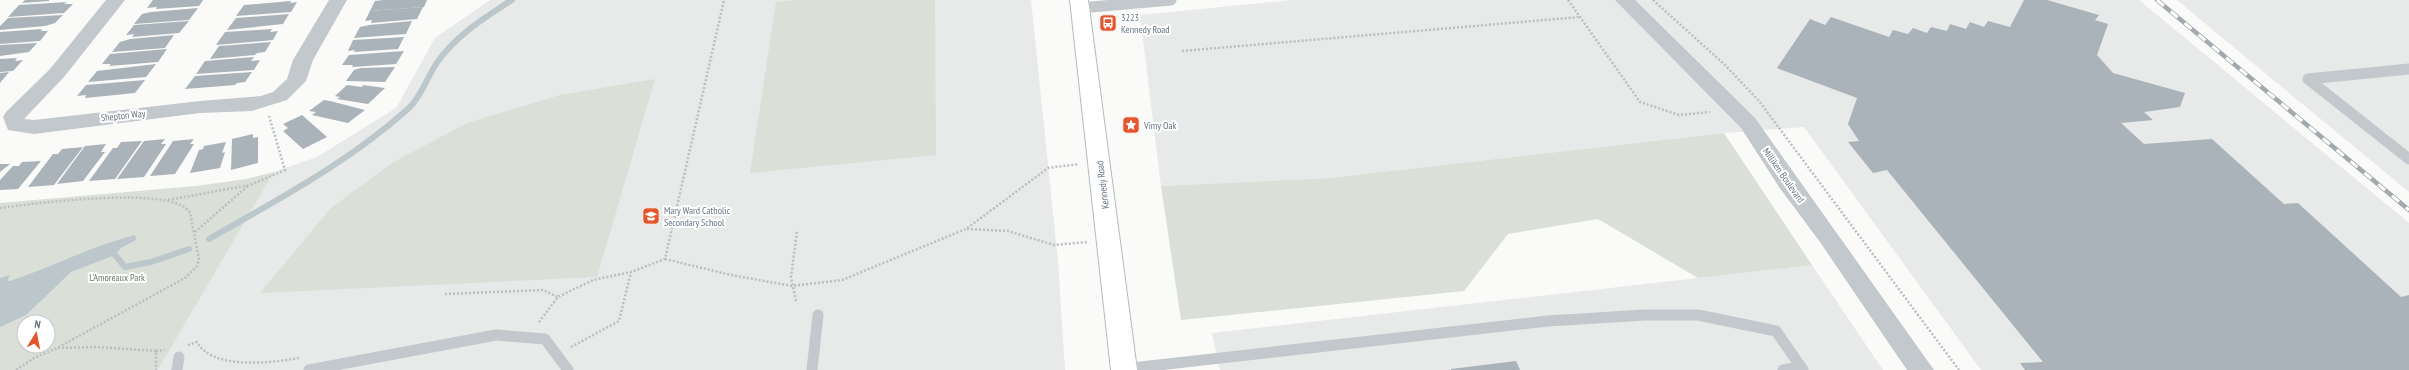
<svg xmlns="http://www.w3.org/2000/svg" width="2409" height="370" viewBox="0 0 2409 370" font-family="'PT Sans Narrow',sans-serif">
<style>
.built{fill:#e8e9e9}
.green{fill:#dadfd7;fill-rule:evenodd}
.water{fill:#bbc7cb}
.lines{fill:none;stroke-linecap:round;stroke-linejoin:round}
.stream{stroke:#bbc7cb;stroke-width:6}
.building{fill:#aab3b9}
.secondary-casing{stroke:#b3babf;stroke-width:2}
.path{stroke:#bbbfc2;stroke-width:2.5;stroke-dasharray:2 2;stroke-linecap:butt}
.service{stroke:#c3c8cc;stroke-width:11}
.minor{fill:#c3c8cc;fill-rule:evenodd}
.secondary{fill:#fff;fill-rule:evenodd}
.rail-casing{stroke:#a2aab0;stroke-width:4.5}
.rail{stroke:#fff;stroke-width:3;stroke-dasharray:9;stroke-linecap:butt}
.labels{text-anchor:middle;stroke-width:4;stroke-linejoin:round;paint-order:stroke}
.poi-label{font-size:10px;fill:#657683;stroke:#fff;text-anchor:start}
.street-label{font-size:10px;fill:#657683;stroke:#fff}
.park-label{font-size:10px;fill:#687a64;stroke:#fff}
</style>
<rect width="100%" height="100%" fill="#fafaf8"/>
<g class="built">
<path d="M490,0H1031L1058,261L1065,370H158L274,172L317,157L396,108L435,38Z"/>
<path d="M1292,0H2139L2409,223V370H1981L1804,127L1724,133L1329,178L1161,186L1140,15Z"/>
<path d="M2177,0H2409V192L2254,64Z"/>
<path d="M1812,265L1883,370H1220L1212,333Z"/>
</g>
<g class="green">
<path d="M797,0H935L936,155L750,173L776,2Z"/>
<path d="M655,79L597,277L260,293L331,208L392,163L467,123L560,95Z"/>
<path d="M1724,133L1812,265L1698,278L1598,219L1508,234L1464,291L1181,320L1161,186L1329,178Z"/>
<path d="M274,172L158,370H0V203L196,186L246,179ZM24,322H48V346H24Z"/>
</g>
<path class="water" d="M135,235L136,240L121,248L115,255L71,272L26,315L0,327V278L10,275L7,281H10C53,267 91,246 135,235Z"/>
<g class="lines">
<g class="stream">
<path d="M209,239C279,199 349,162 409,108C421,97 427,78 436,64C455,36 484,18 512,0"/>
<path d="M115,255L125,267L151,262L189,249"/>
</g>
</g>
<g class="building">
<path d="M25,0H49V1L22,3Z"/>
<path d="M153,0H203L199,6L156,9L157,7L147,8Z"/>
<path d="M384,0H427L424,7L370,11L375,1Z"/>
<path d="M2024,0H2047L2099,15L2095,20L2108,24L2097,55L2113,73L2185,93L2180,107L2144,112L2153,120L2121,123L2144,144L2212,139L2284,204L2298,203L2401,297L2409,295V370H2025L2020,363L2043,362L1887,170L1873,173L1848,142L1859,141L1848,124L1857,98L1777,68L1810,19L1825,25L1831,17L1889,37L1893,30L1908,34L1913,28L1927,33L1931,27L1947,31L1950,24L1966,29L1970,22L1984,27L1988,21L2010,27Z"/>
<path d="M291,1L290,3L297,2L291,12L236,16L244,5Z"/>
<path d="M67,2L64,4H73L64,13L8,17L19,5Z"/>
<path d="M423,7L417,19L371,23L372,20L365,21L370,11Z"/>
<path d="M198,8L189,20L134,24L142,14L151,12Z"/>
<path d="M289,14L283,24L227,30L236,18Z"/>
<path d="M63,15L55,23L45,26L0,30V26L8,18Z"/>
<path d="M189,21L179,33L132,37L134,34L126,35L134,25Z"/>
<path d="M412,21L406,34L354,38L360,27L369,25Z"/>
<path d="M42,29L41,31H48L40,41L0,44V32Z"/>
<path d="M272,29L270,32L278,31L273,40L216,45L225,32Z"/>
<path d="M174,35L165,48L112,52L120,42L130,39Z"/>
<path d="M404,37L398,49L354,52L355,50L348,51L353,40Z"/>
<path d="M271,42L265,52L257,53L255,55L210,59L219,46Z"/>
<path d="M37,43L29,52L0,56V45Z"/>
<path d="M167,49L158,62L109,66L111,64H102L110,54Z"/>
<path d="M404,51L396,64L352,67L353,65H342L349,55Z"/>
<path d="M254,57L251,61L260,60L254,70L196,74L205,61Z"/>
<path d="M17,58L15,61L23,60L13,71L0,72V59Z"/>
<path d="M156,64L146,77L88,82L97,71Z"/>
<path d="M395,67L385,82L346,81L354,70L361,68Z"/>
<path d="M9,72L0,83V73Z"/>
<path d="M252,72L245,82L237,83L235,85L185,89L195,76Z"/>
<path d="M145,80L135,93L85,98L86,95L77,96L86,85Z"/>
<path d="M347,85L362,87L363,85L385,88L368,104L337,99L340,97L335,96Z"/>
<path d="M324,100L330,101L365,110L348,123L312,115L316,112L309,111Z"/>
<path d="M302,115L327,137L303,149L283,131L288,128L283,124Z"/>
<path d="M253,134V138L258,137V163L231,170L232,139Z"/>
<path d="M165,139L161,144H166L144,177L117,179L144,141Z"/>
<path d="M194,139L190,144H194L175,174L150,176L173,141Z"/>
<path d="M142,141L115,179L89,181L113,148H117L121,142Z"/>
<path d="M226,142L222,153L225,152L220,168L190,173L199,150L203,149L204,146Z"/>
<path d="M106,144L101,152H105L83,181L57,184L85,146Z"/>
<path d="M83,147L54,185L28,187L53,154H58L62,149Z"/>
<path d="M41,161L18,189L0,190V180L13,166H19L22,162Z"/>
<path d="M0,164H10L0,172Z"/>
<path d="M1516,361L1520,370H1451V369Z"/>
</g>
<g class="lines">
<defs>
<path id="secondary" d="M1070,0H1088L1137,370H1111Z"/>
</defs>
<use href="#secondary" class="secondary-casing"/>
<g class="path">
<path d="M1568,0L1640,102L1679,115L1710,112"/>
<path d="M1653,0L1725,65L1759,101L1959,370"/>
<path d="M1182,51L1580,17"/>
<path d="M168,200L250,185L285,170L269,116"/>
<path d="M0,208C31,204 175,184 190,213L199,259L197,266L185,278L57,348L34,358L16,370"/>
<path d="M967,229L1008,231L1054,245L1087,242"/>
<path d="M195,232L249,185"/>
<path d="M665,259L731,275L792,286L842,280L966,229L1048,168L1079,164"/>
<path d="M445,294L543,290L558,297"/>
<path d="M796,301L791,277L797,231"/>
<path d="M539,322L558,297L593,280L631,272L665,259L724,0"/>
<path d="M188,345L197,342C212,370 271,363 299,358"/>
<path d="M571,347L619,321L631,272"/>
<path d="M58,348L97,347L156,351V370"/>
<path d="M156,351L165,350"/>
</g>
<g class="service">
<path d="M1080,8L1171,0"/>
<path d="M2409,69L2308,79L2409,159"/>
<path d="M1123,369L1548,321L1645,315H1698L1776,331L1803,370"/>
<path d="M177,370L179,357"/>
<path d="M309,370L496,335L545,339L568,370"/>
<path d="M812,370L818,315"/>
<path d="M1783,370L1801,367"/>
</g>
<g class="minor">
<path d="M106,0H125L64,77L24,119L34,120L200,101L261,96L273,92L287,79L293,60L329,0H347L313,60L306,81L287,100L252,111L200,113L34,134L8,130L3,117L6,112L50,69Z"/>
<path d="M1615,0H1635L1755,118L1934,370H1907L1820,242L1779,187L1741,128Z"/>
</g>
<use href="#secondary" class="secondary"/>
<defs>
<path id="rail" d="M2157,0L2409,210"/>
</defs>
<use href="#rail" class="rail-casing"/>
<use href="#rail" class="rail"/>
</g>
<defs>
<symbol id="bus-square" viewBox="-11 -11 22 22"><rect x="-9" y="-9" width="18" height="18" rx="4" fill="#e4572e" stroke="#fff"/><path d="M-5-6H5V4H4V6H2V4H-2V6H-4V4H-5ZM-3.5-4V0h7V-4ZM-3.5 1.2v1.5H-2V1.2ZM2 1.2v1.5H3.5V1.2Z" fill="#fff"/></symbol>
<symbol id="sight-square" viewBox="-11 -11 22 22"><rect x="-9" y="-9" width="18" height="18" rx="4" fill="#e4572e" stroke="#fff"/><path d="M0-6L1.8-2.2L6-1.7L2.9 1.2L3.7 5.4L0 3.3L-3.7 5.4L-2.9 1.2L-6-1.7L-1.8-2.2Z" fill="#fff"/></symbol>
<symbol id="school-square" viewBox="-11 -11 22 22"><rect x="-9" y="-9" width="18" height="18" rx="4" fill="#e4572e" stroke="#fff"/><path d="M0-5L7-2L0 1L-7-2ZM-4 1L0 2.5L4 1V4Q0 6-4 4Z" fill="#fff"/></symbol>
</defs>
<g fill-rule="evenodd">
<use href="#bus-square" x="1098" y="13" width="20" height="20"/>
<use href="#sight-square" x="1121" y="115" width="20" height="20"/>
<use href="#school-square" x="641" y="206" width="20" height="20"/>
</g>
<g class="labels">
<g class="poi-label">
<text x="1121" y="21">3223<tspan x="1121" dy="12">Kennedy Road</tspan></text>
<text x="1144" y="129">Vimy Oak</text>
<text x="664" y="214">Mary Ward Catholic<tspan x="664" dy="12">Secondary School</tspan></text>
</g>
<g class="street-label">
<text transform="translate(123 115) rotate(-6)" y="4">Shepton Way</text>
<text transform="translate(1784 175) rotate(55)" y="4">Milliken Boulevard</text>
<text transform="translate(1102 185) rotate(-97)" y="4">Kennedy Road</text>
</g>
<g class="park-label">
<text x="117" y="281">L'Amoreaux Park</text>
</g>
</g>
<g transform="translate(36 334) rotate(10)"><circle r="19" fill="#ffffff" stroke="#c1c8cd"/>
<path d="M0-3L7 15L0 10L-7 15Z" fill="#e4572e"/>
<text y="-6" font-size="11" font-weight="bold" text-anchor="middle" fill="#657683">N</text>
</g>
</svg>
